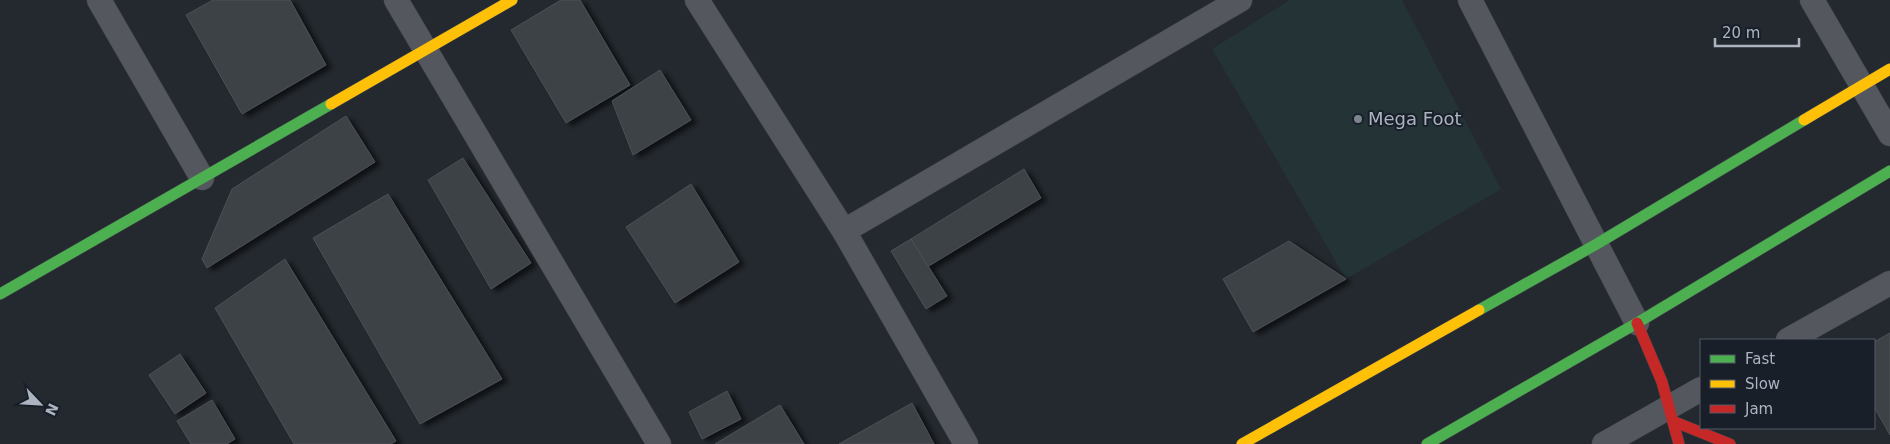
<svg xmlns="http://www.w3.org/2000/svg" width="1890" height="444" viewBox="0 0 1890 444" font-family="'DejaVu Sans',sans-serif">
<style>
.green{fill:#243436}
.building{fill:#3e4247;stroke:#4b5058;filter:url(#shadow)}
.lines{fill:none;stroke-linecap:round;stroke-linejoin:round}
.street-casing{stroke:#404348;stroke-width:25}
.fast-casing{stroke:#404348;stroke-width:12}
.slow-casing{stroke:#404348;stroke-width:12}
.jam-casing{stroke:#404348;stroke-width:12}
.street{stroke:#54575e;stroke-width:24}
.fast{stroke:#4caf50;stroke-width:11}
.slow{stroke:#ffc107;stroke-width:11}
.jam{stroke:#c62828;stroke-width:11}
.poi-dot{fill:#7c838f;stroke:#181f29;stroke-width:2}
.labels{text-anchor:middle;stroke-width:4;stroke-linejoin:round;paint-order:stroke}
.poi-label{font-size:18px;fill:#acb4c2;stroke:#181f29;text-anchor:start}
</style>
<defs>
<filter id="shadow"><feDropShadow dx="5.5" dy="3" stdDeviation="2.5" flood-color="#0009"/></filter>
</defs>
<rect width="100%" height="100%" fill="#24292f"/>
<path class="green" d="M1290,0H1402L1501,189L1346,279L1212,49Z"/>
<g class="building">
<path d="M213,0H290L326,65L242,114L186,15Z"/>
<path d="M561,0H580L630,85L566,123L511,30Z"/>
<path d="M660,70L691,120L633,155L612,101Z"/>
<path d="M346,116L375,162L207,268L202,259L232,189Z"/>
<path d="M463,158L531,263L491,289L428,180Z"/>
<path d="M1024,169L1041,198L927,267L911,239Z"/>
<path d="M691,184L739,262L675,303L626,227Z"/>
<path d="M388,194L502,379L420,424L313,238Z"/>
<path d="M911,239L947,296L926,309L891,251Z"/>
<path d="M1289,241L1346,279L1253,332L1223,279Z"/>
<path d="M285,259L396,441L391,444H294L215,308Z"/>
<path d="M1890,333V435L1874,407V342Z"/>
<path d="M180,354L206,393L175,414L149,375Z"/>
<path d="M727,391L741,419L702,439L689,412Z"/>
<path d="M212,400L235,439L227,444H191L177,421Z"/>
<path d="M912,403L934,444H839Z"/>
<path d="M780,405L804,444H715Z"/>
</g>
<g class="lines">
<defs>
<g id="street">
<path d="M99,0L202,178"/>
<path d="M396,0L659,444"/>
<path d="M697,0L844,231L966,444"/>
<path d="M1470,0L1637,323"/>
<path d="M1812,0L1890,134"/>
<path d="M844,231L1240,0"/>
<path d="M1788,340L1890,283"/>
<path d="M1604,444L1701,389"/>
</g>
<g id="fast">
<path d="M0,294L331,104"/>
<path d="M1479,310L1595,245L1804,120"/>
<path d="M1427,444L1637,323L1890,171"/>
</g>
<g id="slow">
<path d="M331,104L512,0"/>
<path d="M1804,120L1890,69"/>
<path d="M1242,444L1479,310"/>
</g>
<g id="jam">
<path d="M1637,323L1662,382L1679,444"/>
<path d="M1675,422L1730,444"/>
</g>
</defs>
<use href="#street" class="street-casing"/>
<use href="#fast" class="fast-casing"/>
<use href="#slow" class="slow-casing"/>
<use href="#jam" class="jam-casing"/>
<use href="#street" class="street"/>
<use href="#fast" class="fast"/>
<use href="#slow" class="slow"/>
<use href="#jam" class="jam"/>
</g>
<circle class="poi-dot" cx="1358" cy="119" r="5"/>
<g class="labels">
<g class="poi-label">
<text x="1368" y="125">Mega Foot</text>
</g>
</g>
<rect x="1700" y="339" width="175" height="90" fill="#181f29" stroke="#535b66"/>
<rect x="1710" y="355" width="25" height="8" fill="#4caf50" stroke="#535b66"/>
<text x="1745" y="364" font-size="15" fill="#acb4c2">Fast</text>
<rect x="1710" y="380" width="25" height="8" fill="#ffc107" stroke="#535b66"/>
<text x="1745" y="389" font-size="15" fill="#acb4c2">Slow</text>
<rect x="1710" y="405" width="25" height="8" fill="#c62828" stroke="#535b66"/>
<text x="1745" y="414" font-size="15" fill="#acb4c2">Jam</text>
<g transform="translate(40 404) rotate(115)" stroke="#181f29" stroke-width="4" paint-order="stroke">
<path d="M0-4L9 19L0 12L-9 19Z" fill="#acb4c2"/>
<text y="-8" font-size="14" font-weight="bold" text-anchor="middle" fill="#acb4c2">N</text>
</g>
<path d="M1715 38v8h84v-8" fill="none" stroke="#acb4c2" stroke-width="2.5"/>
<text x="1722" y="38" font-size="15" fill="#acb4c2" stroke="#181f29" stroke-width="4" paint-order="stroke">20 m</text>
</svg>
